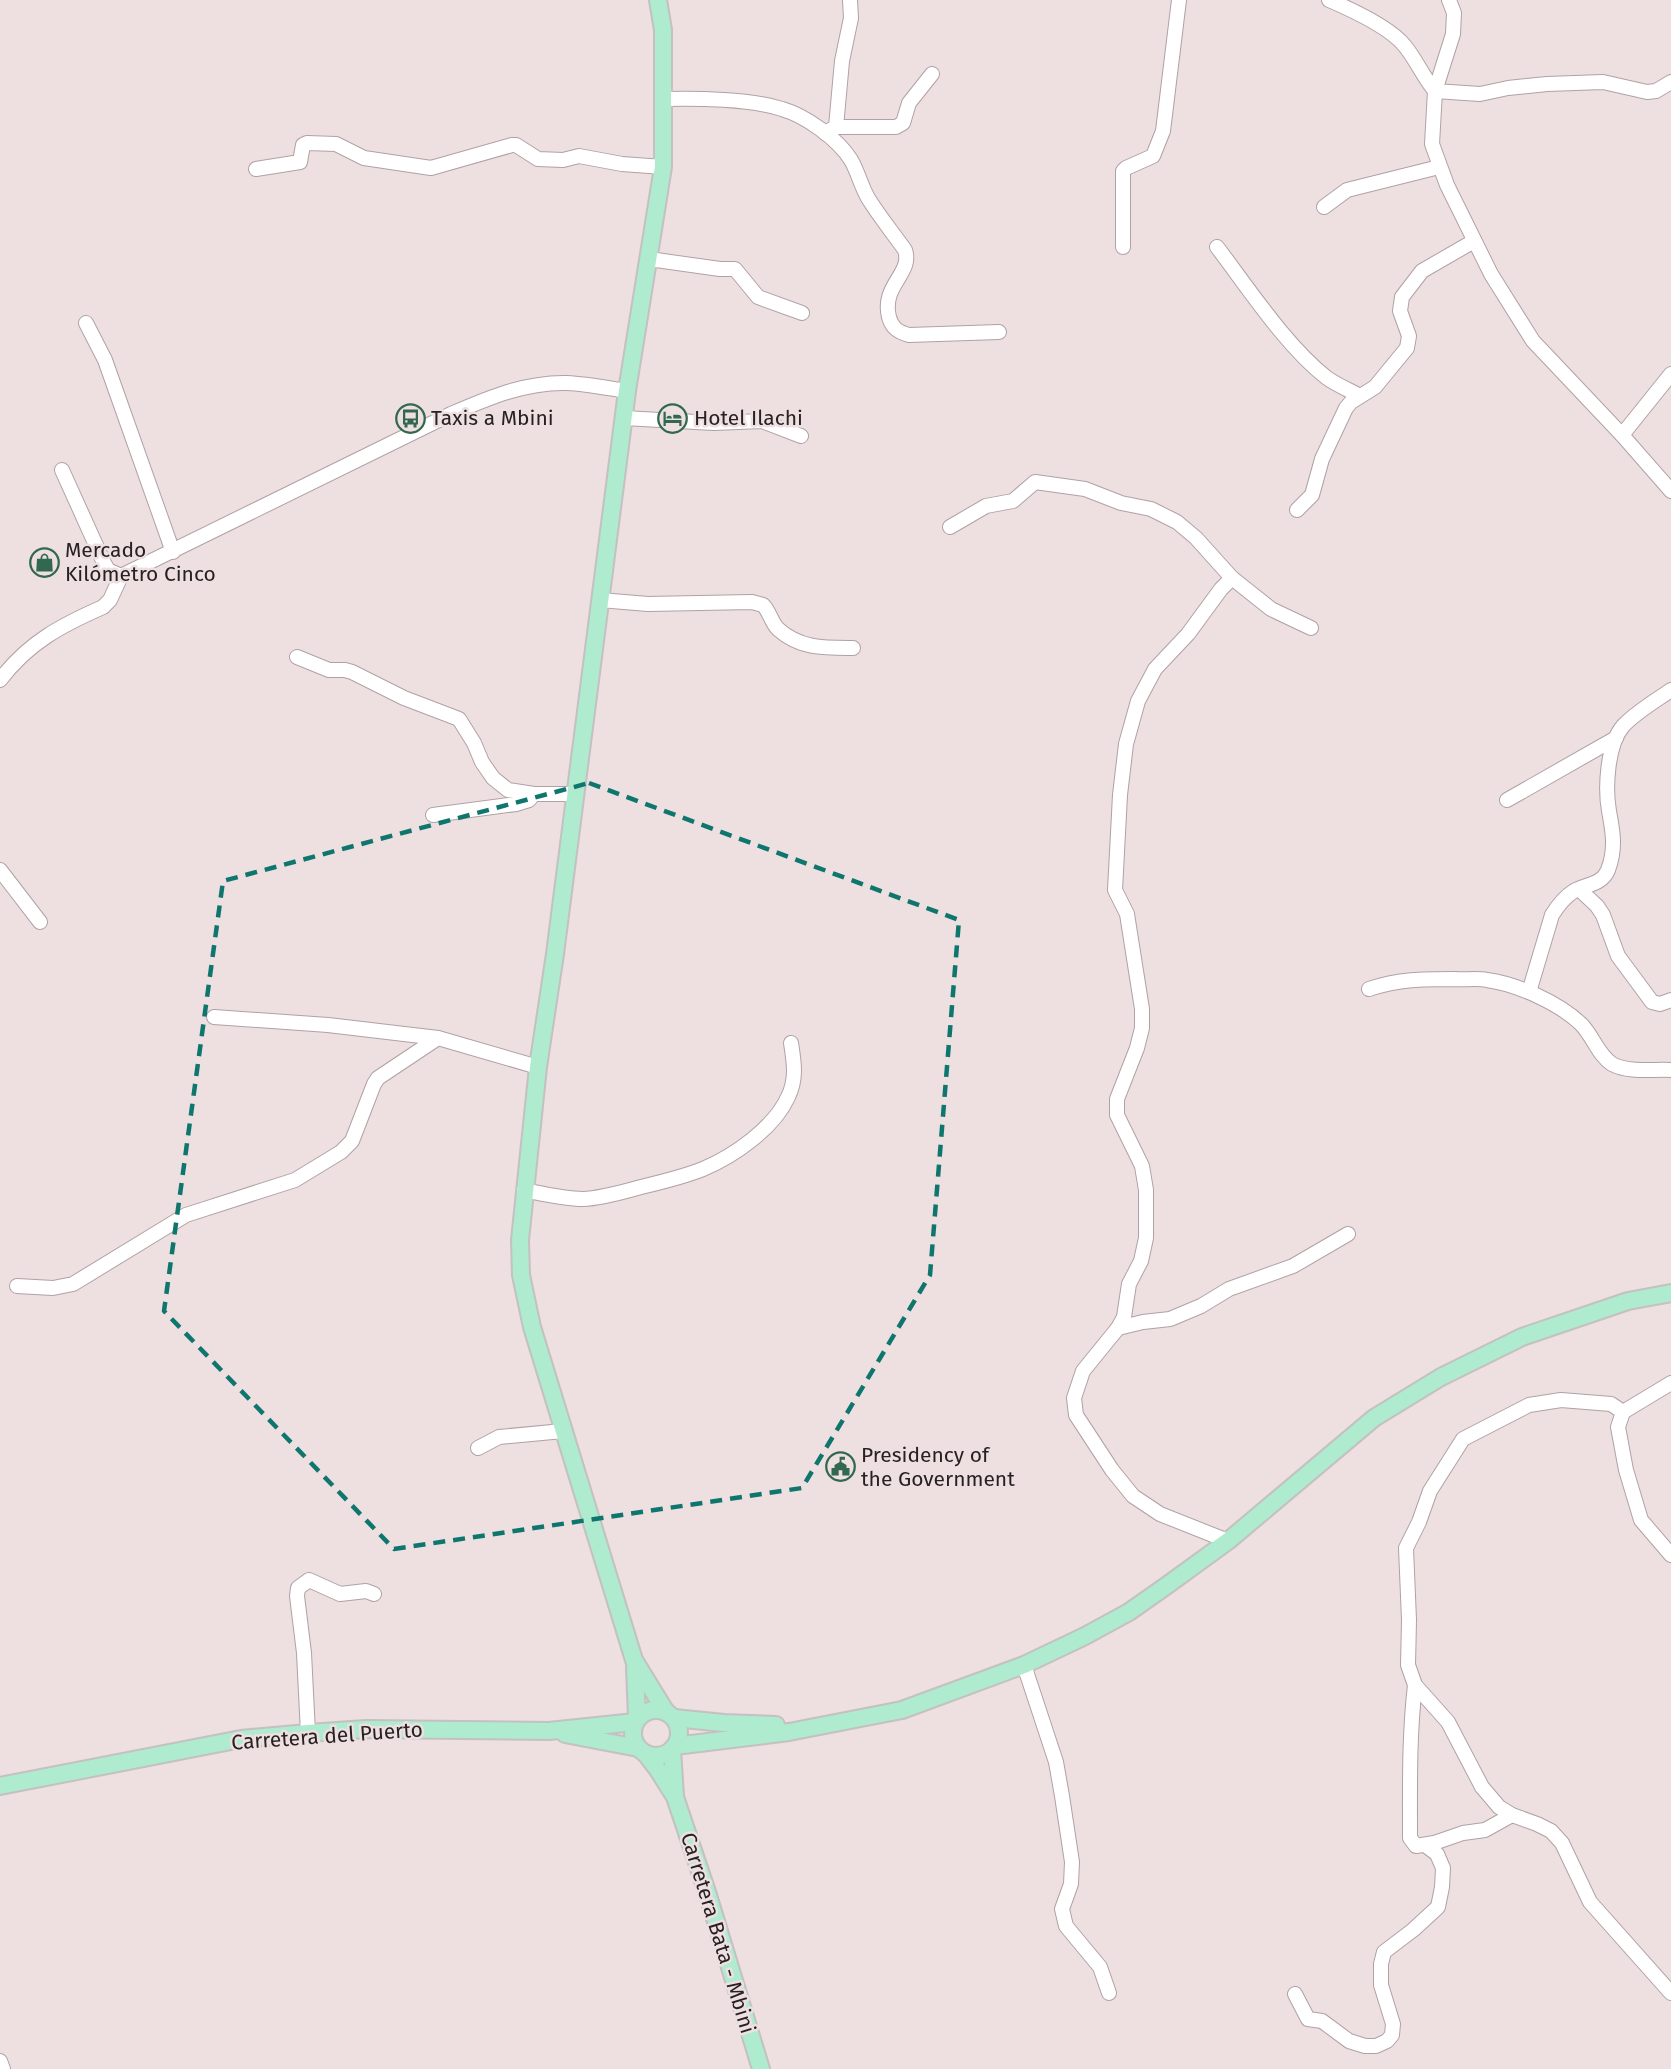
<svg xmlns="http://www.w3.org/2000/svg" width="1671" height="2069" viewBox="0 0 1671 2069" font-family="'Fira Sans',sans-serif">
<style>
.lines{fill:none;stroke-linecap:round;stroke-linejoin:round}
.minor-casing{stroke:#b0a2a4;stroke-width:16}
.major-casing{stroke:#c3c1c1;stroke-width:20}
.minor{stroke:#fff;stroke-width:14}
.major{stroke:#afebce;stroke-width:16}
.marked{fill:none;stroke:#0f766e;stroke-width:4.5;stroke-dasharray:12 8;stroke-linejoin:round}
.labels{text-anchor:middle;stroke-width:5;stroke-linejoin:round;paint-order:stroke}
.poi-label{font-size:21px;fill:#272122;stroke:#eedfe1;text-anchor:start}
.street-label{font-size:21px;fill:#272122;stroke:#eedfe1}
</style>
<rect width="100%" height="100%" fill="#eedfe1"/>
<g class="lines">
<defs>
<g id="minor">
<path d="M1329,0C1350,9 1389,27 1404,45C1416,59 1423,77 1435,91L1432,144L1447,185L1491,274L1533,341L1622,435L1671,491"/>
<path d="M1449,0L1454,13L1453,34L1435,91L1480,94L1508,88L1547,84L1603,82L1647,92L1656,91L1671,82"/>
<path d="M663,99C697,98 751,99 782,109C806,116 838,139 851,160C858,172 861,186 868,198C879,216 893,233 905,250C913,274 881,285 889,317C892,328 898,332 909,335L999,332"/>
<path d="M836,127L842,61L851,18L850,0"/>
<path d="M825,133L836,127H896L903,123L909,103L932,74"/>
<path d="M256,169L300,162L303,145L307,143L336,144L364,158L431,168L512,145H516L538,159L563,160L579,156L622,164L663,167"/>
<path d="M1324,207L1347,190L1439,167"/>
<path d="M1123,247V171L1126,168L1153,156L1163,131L1179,0"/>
<path d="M1217,247C1249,289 1286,346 1327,378C1337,385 1349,390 1360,396"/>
<path d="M649,259L720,269H735L758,297L802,313"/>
<path d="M86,323L105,360L173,552"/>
<path d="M624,418L714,423L762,421L801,436"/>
<path d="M1622,435L1671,374"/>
<path d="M62,470L104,563L108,570L121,576L451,414C488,398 525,382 567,383C587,384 607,388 627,391"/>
<path d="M1297,510L1312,495L1322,459L1346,408L1351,402L1375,387L1407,348L1409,336L1400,311L1402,297L1422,271L1474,241"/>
<path d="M950,527L986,506L1013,501L1035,482L1085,489L1121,503L1151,509L1177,522L1196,538L1232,578L1271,609L1311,628"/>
<path d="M600,600L648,604L752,602L763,605C770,612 771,622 778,629C800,649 825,648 853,648"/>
<path d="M297,657L329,670H345L352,672L404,698L459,719L474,743L482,762L493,778L508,790L534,794H576"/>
<path d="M0,680C29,642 62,625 103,607L110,600L121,576"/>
<path d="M1507,800L1616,738"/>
<path d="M433,815L516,804L529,800L534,794"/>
<path d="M0,870L40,922"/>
<path d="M1579,889L1597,906L1603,915L1618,956L1652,1002L1660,1004L1671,1000"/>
<path d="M1369,989C1399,979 1423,979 1455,979C1465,980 1477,978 1487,980C1517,984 1559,1003 1581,1024C1593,1036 1598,1055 1612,1064C1629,1073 1653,1069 1671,1070"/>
<path d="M1529,992L1552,915C1557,907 1566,896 1574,891C1586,884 1602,885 1608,870C1616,849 1613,832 1609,811C1605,788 1607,745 1623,726C1636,712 1655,701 1671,690"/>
<path d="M214,1017L328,1025L438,1038L538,1067"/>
<path d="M524,1190C544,1194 564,1199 583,1199C603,1198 622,1192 641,1187C662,1182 683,1177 703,1169C734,1156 774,1128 788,1097C797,1079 794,1062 791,1043"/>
<path d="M17,1286L53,1288L73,1284L186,1215L295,1180L341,1152L352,1141L374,1084L378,1078L438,1038"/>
<path d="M1118,1328L1143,1322L1170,1319L1201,1306L1229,1289L1293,1266L1348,1234"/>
<path d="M1671,1383L1623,1412L1611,1404L1561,1400L1529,1405L1463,1439L1430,1491L1419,1522L1406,1548L1409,1620L1408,1665L1415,1685L1448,1722L1482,1787L1499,1807L1512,1815L1537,1824L1551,1831L1562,1843L1590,1902L1671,1993"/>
<path d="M1623,1412L1618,1427L1626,1470L1641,1520L1671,1555"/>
<path d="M478,1448L499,1437L563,1431"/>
<path d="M1228,1541L1160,1514L1133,1496L1112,1470L1076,1415L1074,1398L1083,1371L1118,1328L1124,1317L1129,1284L1141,1261L1146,1238V1190L1142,1166L1117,1115V1099L1137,1048L1142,1028V1009L1127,914L1115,890L1120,795L1126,744L1138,701L1155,669L1188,634L1221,589L1232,578"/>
<path d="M1024,1665L1056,1762L1062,1796L1072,1862L1071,1884L1062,1909L1066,1926L1100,1967L1109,1993"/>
<path d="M1415,1685C1409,1736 1410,1787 1410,1838L1416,1846L1434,1843L1463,1833L1485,1830L1512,1815"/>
<path d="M308,1733L304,1653L297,1596L298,1588L309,1580L340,1594L366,1591L374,1594"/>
<path d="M1295,1994L1308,2019L1322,2021L1349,2041L1365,2046H1376L1387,2041L1392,2035L1393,2024L1381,1985V1964L1384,1952L1413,1930L1438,1907L1442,1887L1443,1868L1437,1854L1425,1845"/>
<path d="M0,2061L3,2069"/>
</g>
<g id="major">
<path d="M658,0L663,30V167L627,391L555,954L538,1067L520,1240L521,1275L532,1327L634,1660L666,1712"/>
<path d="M635,1667L637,1718"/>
<circle cx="656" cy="1733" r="23"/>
<path d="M674,1718L724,1723L776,1725"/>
<path d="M565,1734L638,1748"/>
<path d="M675,1746L789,1732L902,1710L1024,1665L1085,1636L1129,1612L1166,1586L1228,1541L1374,1418L1441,1377L1522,1337L1628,1301L1671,1293"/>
<path d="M672,1749L675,1796"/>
<path d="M645,1753L658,1770L675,1797L707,1892L761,2069"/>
<path d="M0,1786L241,1739L308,1733L366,1729L549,1731L635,1722"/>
</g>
</defs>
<use href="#minor" class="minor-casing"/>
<use href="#major" class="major-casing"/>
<use href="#minor" class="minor"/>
<use href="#major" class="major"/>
</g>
<path class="marked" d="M589,783L959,920L930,1275L802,1488L394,1549L164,1311L223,881Z"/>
<defs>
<symbol id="bus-ring" viewBox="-11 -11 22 22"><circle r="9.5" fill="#eedfe1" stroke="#32684f" stroke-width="1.5"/><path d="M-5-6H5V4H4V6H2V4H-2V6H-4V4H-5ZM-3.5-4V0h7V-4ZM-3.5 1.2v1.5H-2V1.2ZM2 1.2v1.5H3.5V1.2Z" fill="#32684f"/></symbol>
<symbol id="hotel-ring" viewBox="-11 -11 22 22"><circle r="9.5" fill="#eedfe1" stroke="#32684f" stroke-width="1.5"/><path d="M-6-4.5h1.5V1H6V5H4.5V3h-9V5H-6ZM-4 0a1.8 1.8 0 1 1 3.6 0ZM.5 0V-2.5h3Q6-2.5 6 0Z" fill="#32684f"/></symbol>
<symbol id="shop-ring" viewBox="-11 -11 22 22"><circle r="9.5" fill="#eedfe1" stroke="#32684f" stroke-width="1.5"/><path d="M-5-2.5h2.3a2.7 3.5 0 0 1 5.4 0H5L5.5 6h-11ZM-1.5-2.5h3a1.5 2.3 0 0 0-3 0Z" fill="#32684f"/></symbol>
<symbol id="civic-ring" viewBox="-11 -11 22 22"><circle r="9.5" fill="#eedfe1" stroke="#32684f" stroke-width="1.5"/><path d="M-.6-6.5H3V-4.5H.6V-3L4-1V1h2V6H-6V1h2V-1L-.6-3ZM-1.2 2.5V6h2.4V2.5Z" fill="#32684f"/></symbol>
</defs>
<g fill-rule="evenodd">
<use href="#bus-ring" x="394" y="402" width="33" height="33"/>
<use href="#hotel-ring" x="656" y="402" width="33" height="33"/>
<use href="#shop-ring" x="28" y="546" width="33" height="33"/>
<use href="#civic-ring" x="824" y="1450" width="33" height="33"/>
</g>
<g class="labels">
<g class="poi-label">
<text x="431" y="425">Taxis a Mbini</text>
<text x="694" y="425">Hotel Ilachi</text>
<text x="65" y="557">Mercado<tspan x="65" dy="24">Kilómetro Cinco</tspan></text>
<text x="861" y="1462">Presidency of<tspan x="861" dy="24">the Government</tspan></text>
</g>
<g class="street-label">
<text transform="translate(327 1736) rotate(-4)" y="7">Carretera del Puerto</text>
<text transform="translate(718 1933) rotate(73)" y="7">Carretera Bata - Mbini</text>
</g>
</g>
</svg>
